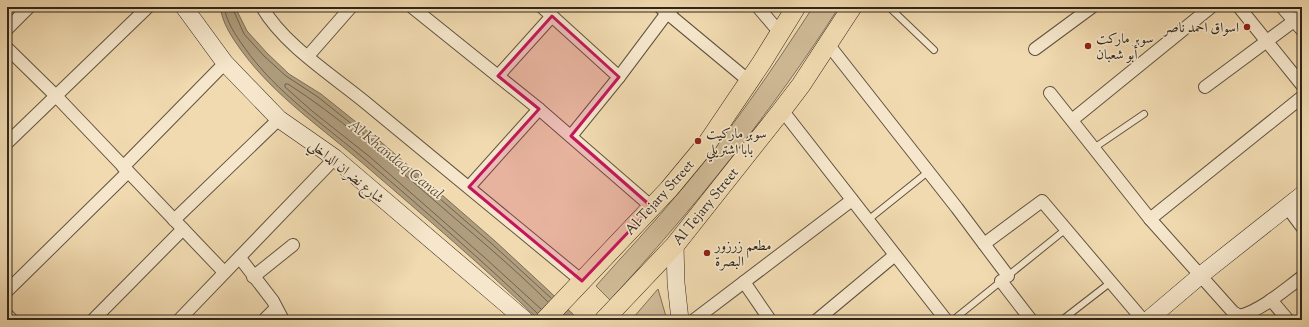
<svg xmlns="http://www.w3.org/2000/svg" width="1309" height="327" viewBox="0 0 1309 327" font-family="'Sorts Mill Goudy',Amiri,serif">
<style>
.green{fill:#d0bb97;stroke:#80705a}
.water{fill:#af9d7e;stroke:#7c6d57}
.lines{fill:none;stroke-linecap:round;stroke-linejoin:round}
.shore{stroke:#70624d;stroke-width:1}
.lane-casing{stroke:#605341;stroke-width:8}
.street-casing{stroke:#605341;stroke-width:14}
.secondary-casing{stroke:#30261c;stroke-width:18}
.primary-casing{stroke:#30261c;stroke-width:20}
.lane{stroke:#f6e7cc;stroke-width:6}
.street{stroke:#f6e7cc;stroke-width:12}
.secondary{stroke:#f6e7cc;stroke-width:17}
.primary{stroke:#f1dab0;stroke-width:19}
.marked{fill:#c2185b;fill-opacity:0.2;stroke:#c2185b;stroke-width:3;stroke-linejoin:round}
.poi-dot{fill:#8f2418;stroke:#f6e7cc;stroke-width:1.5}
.labels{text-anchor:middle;stroke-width:3.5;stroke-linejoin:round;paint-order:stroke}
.poi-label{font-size:14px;fill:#30261c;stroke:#f6e7cc;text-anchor:start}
.street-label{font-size:14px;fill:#30261c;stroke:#f6e7cc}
.water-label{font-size:15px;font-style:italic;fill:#564a39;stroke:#f6e7cc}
</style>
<rect width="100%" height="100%" fill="#f1dab0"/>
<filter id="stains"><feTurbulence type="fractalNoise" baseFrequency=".005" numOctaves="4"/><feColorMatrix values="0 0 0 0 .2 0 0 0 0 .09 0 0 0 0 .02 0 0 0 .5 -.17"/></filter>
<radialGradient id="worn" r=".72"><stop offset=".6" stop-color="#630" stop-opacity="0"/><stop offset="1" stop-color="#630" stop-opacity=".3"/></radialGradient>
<g class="green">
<path d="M813,7H839C772,112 694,208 610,300L596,286C624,254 654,223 681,190C730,132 772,70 813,7Z"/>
<path d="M658,289L667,320H632L633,318Z"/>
</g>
<path class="water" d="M220,7H235L247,31L267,53L289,74L321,94L381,142L495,241L548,290L579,320H539C484,267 425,217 367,167C324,129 275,97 241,50C231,36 223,24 220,7Z"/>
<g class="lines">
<g class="shore">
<path d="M224,7C227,23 235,34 244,47C277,94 325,125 368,162C425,211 483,261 537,313"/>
<path d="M232,7L244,34L264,56L286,76L318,97L378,145L492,244L551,298"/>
<path d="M541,309L484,257L370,157L312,111L285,87V84H288C338,116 383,156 428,195C468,230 510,264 548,302"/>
</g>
<defs>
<g id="lane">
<path d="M889,7L934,50"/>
<path d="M1094,148L1144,114"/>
<path d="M868,220L929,171"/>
<path d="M953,320L1066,229"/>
<path d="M1062,320L1111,282"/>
</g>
<g id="street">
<path d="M262,7C284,45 332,75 366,103C438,162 510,221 582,281"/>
<path d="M412,7L539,109L652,207"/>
<path d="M542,7L619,77"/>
<path d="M660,7L749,81"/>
<path d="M758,7L780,33"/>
<path d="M1239,7L1302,85"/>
<path d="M1282,7L1302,30"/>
<path d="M7,29L29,7"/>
<path d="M828,44L957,208L1008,276"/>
<path d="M7,48L56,96L224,272"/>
<path d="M1035,49L1092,7"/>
<path d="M308,56L351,7"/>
<path d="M498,76L552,16"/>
<path d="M1205,87L1302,15"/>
<path d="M1050,93L1150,219L1233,312L1240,316L1243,320"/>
<path d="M782,110L946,320"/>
<path d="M1072,120L1211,7"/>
<path d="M571,136L619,77L667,13L674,7"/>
<path d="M7,143L148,7"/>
<path d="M123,167L225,63"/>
<path d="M469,187L539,109"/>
<path d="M1287,207L1302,227"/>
<path d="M1150,219L1302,97"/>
<path d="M174,220L279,119"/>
<path d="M984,244L1042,201L1143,320"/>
<path d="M240,258L273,301L283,320"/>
<path d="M253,277L293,245"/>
<path d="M1001,281L1031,320"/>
<path d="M744,282L770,320"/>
<path d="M7,291L128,172"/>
<path d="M1271,300L1288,320"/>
<path d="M7,315L12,320"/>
<path d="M1240,316C1263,309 1283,291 1302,277"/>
<path d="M93,320L183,229"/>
<path d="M179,320L335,158"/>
<path d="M264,320L276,308"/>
<path d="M694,320L852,200"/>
<path d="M817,320L895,255"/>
</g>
<g id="secondary">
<path d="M184,7L225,63L279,119L335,158L525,320"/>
<path d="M675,245L676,283L680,320"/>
<path d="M1148,320L1201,275L1302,195"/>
</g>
<g id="primary">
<path d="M545,320L669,189L708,142L762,62L796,7"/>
<path d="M604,320L675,245L782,110L801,85L852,7"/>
</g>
</defs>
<use href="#lane" class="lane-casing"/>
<use href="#street" class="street-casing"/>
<use href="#secondary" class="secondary-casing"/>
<use href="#primary" class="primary-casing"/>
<use href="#lane" class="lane"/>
<use href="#street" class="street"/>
<use href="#secondary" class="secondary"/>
<use href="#primary" class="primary"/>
</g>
<path class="marked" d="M552,16L619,77L571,136L652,207L582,281L469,187L539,109L498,76Z"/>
<g class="poi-dot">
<circle cx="1247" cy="27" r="4"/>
<circle cx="1088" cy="46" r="4"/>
<circle cx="698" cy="141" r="4"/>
<circle cx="707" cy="253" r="4"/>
</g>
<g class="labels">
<g class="poi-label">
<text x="1239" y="32" text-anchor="end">اسواق احمد ناصر</text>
<text x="1096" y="43">سوبر ماركت<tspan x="1096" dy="16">أبو شعبان</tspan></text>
<text x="706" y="138">سوبر ماركيت<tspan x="706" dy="16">بابا اشتريلي</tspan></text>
<text x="715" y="250">مطعم زرزور<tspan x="715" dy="16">البصرة</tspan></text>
</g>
<g class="street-label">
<text transform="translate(347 171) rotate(39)" y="5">شارع نضران الداخلي</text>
<text transform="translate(659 197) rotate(-48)" y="5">Al-Tejary Street</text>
<text transform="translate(705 206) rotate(-51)" y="5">Al Tejary Street</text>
</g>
<g class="water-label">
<text transform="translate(396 159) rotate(39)" y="5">Al Khandaq Canal</text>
</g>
</g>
<rect width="1309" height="327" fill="none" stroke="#f1dab0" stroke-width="24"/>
<rect x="8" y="8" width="1293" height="311" fill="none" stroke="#30261c" stroke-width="2"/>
<rect x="12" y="12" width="1285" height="303" fill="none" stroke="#30261c"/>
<rect width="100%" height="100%" filter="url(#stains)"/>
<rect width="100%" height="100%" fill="url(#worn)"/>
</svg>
